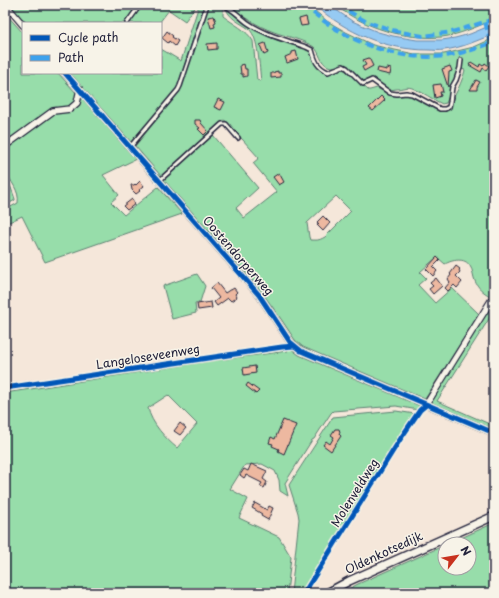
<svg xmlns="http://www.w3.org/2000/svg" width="499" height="598" viewBox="0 0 499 598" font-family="'Playpen Sans',sans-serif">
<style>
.green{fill:#97ddaa;stroke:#5c8072;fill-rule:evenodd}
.water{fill:#96caf3;stroke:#6887a9}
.building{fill:#edb8a0;stroke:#22223b}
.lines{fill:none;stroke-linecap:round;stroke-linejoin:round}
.service-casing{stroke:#22223b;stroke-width:6}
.minor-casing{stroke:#22223b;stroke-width:8}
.tertiary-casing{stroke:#22223b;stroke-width:10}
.service{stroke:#f7f3e8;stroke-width:3}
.minor{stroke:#f7f3e8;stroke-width:5.5}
.tertiary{stroke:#f7f3e8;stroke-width:7}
.quiet{stroke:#3ea2ec;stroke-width:4;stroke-dasharray:8 4;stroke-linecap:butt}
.cycleway-casing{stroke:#f7f3e8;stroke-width:8}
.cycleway{stroke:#0057b8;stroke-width:5}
.labels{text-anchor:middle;stroke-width:3;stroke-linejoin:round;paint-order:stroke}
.street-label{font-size:12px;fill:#22223b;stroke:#f7f3e8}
</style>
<rect width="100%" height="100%" fill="#f5e7da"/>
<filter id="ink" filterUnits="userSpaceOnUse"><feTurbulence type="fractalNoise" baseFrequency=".025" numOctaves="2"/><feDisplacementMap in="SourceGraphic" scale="8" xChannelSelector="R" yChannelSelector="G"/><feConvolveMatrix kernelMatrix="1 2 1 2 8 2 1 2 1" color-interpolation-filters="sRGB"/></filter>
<g filter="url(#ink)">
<g class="green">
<path d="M10,5H137L125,23H26Z"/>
<path d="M142,5H197L185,21L169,10L159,23H129Z"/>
<path d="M199,5H204L177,89L131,142L70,73H161V49L181,61Z"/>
<path d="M208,5L223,6V16C233,24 247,30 253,41L257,80L261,81C259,67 259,38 249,29C241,23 232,20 227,11V9L250,25L311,50L321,66L324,69L334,71L343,69L346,71L356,79L368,90H370L377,88L392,96L407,91C412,93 417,95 422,97C428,101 434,107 441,108C451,110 463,79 465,70L461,69L446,103L442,104C432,99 423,92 412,88C406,86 402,89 396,89C388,91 382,87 377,81C357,85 360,72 346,66C340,64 334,69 328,66C320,63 320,52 314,47C304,40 285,36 274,32C257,26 243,16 229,5H274L276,8L280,7L281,5H308L327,21L346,32L373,45L390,49L415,54H444L474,47L494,38V290L490,296C483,292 478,288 475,281C473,276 473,270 470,266C465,257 452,260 445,264L437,257L420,272L426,278L418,285L435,303L452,288L479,314L425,399L303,347L295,340L281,319L259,288L163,179L213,135L258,188L236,208L244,218L277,192L253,163L259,158L226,121L224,120L219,124L161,176L135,146L179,92L193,53ZM336,196L351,211L325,237C318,241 317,240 310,240L309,237L307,223Z"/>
<path d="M335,5H494V20C477,26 460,35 442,37C405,40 364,28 335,5Z"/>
<path d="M5,13L23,33V73H58L77,94L73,104L71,106L53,108L5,143Z"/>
<path d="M81,94L136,159L103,175L119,195L111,202L124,215L158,187L182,214L45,262L22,216L5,224V206L7,209L18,203C20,190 10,182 6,171C3,165 5,155 5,148L54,113L70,111Z"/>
<path d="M5,177L10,185L15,199V200L5,206Z"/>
<path d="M197,274L205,286L200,302L195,303L196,313L172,319L163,286Z"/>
<path d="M494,301V311L437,401L494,426V430L429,403Z"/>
<path d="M287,349H291L299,355L420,406L418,410L396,406L333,411L331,413L314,439L312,440L285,483L288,496L280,491L279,480L275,471L262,464L245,465L230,489L248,499L239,518L279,537L291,557L287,593H275L271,590L267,589L257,593H5V393L211,361L288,351ZM168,395L197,424L177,448C166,439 151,423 148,408Z"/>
<path d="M396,411L415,414L302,593H291L299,519L298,513L289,485L333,417Z"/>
<path d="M494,523V593H341L358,584L445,545V568H469V544H448Z"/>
</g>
<path class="water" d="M314,5H329L352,21L378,32L393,36L417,40H442L455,38L470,34L494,24V34C478,40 462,48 444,50C439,51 434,50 429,50C385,50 348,33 314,5Z"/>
<g class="building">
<path d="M214,16L216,22L214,23L215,27L211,28L208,17Z"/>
<path d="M306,17L308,25L301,26L299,19Z"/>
<path d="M167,31L173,36L172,37L178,41L175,46L169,41L168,43L162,38Z"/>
<path d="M217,43V49L208,50L207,44Z"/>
<path d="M265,43L268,53L264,55L260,45Z"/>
<path d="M296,51L298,59L287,63L285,57L292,54V52Z"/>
<path d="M369,58L373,66L364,71L362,67L366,65L363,60Z"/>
<path d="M471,62L479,67L480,64L483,66L485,63L489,66L486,70L483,68L481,72L469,65Z"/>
<path d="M244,64L245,69H247V76L243,77V74H241L240,65Z"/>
<path d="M450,66L452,71L449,72L448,87L442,69Z"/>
<path d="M378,68L387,70V68L391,69L390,75L377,72Z"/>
<path d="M278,71V73H281V77L271,78V73H274V72Z"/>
<path d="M476,80L480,82L477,87V90H470Z"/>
<path d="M441,84L443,92H440L441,96L435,98L433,85Z"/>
<path d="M381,96L385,100L373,111L369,108Z"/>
<path d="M218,99L225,102L221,110L214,107Z"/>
<path d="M195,120H200L201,123L208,131L204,135L198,129L200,128L195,124Z"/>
<path d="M279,173L284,182L279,185L273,177Z"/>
<path d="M140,181L144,186L139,190L140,191L136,194L132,190L131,185H134L135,184L136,185Z"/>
<path d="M132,199L135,204L127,210L123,206Z"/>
<path d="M323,216L330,223L323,231L317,225L319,224L317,222Z"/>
<path d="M437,257L440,260L433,267L437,271L433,276L426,269Z"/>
<path d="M456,266L460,269L459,270L460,272L456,276L462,282L457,288L454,285L448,291L445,288L450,282L448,279L451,275L450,274Z"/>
<path d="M436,278L442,286L433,294L429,289L433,286L430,283Z"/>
<path d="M217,283L225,293L231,289V290L234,288L237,292L235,294L237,297L231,301L228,298L217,306L214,302L219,298L211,288Z"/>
<path d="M211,302L212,308L198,310L197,304Z"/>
<path d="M255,366L256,373L244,375L243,368Z"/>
<path d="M248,383L259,391L256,394L246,386Z"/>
<path d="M283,420L296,425L284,454L278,451L279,449L272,446L273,444L269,443L271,437L275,439Z"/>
<path d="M180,423L186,428L180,435L174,431Z"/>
<path d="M335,429H339L340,432L339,434L341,436L331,451L323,445L326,441L330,444L334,437L331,435Z"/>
<path d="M251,464L267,471L263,479L267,482L264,488L260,486L262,483L246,475L244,478L240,475L244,469L248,471Z"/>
<path d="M255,503L267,510L269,506L273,508L268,520L261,516L262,514L252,508Z"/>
</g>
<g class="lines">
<defs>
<g id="service">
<path d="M222,5C232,7 239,17 248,23C265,35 286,40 306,47L312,50C315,61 317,67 328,72L343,66L347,68L363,84L372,80L390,93L397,94L406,93L412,94L440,109H445L449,107L450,102L452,87L456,80L460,68L461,60"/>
<path d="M127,23L140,5"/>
<path d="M130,147L178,90L180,86L207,5"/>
<path d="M159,181L222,124H226L238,138"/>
</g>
<g id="minor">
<path d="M6,5L23,25"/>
<path d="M65,73L259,295L290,342L301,351L494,433"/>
<path d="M5,146L53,111L70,109L77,103L80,89"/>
<path d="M426,405L494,296"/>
</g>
<path id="tertiary" d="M327,593L349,581L494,516"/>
</defs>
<use href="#service" class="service-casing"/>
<use href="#minor" class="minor-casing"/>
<use href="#tertiary" class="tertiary-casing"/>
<use href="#service" class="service"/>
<use href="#minor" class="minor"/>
<use href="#tertiary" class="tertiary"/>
<g class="quiet">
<path d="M304,5C342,39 393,62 444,56C461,54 476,49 491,43L485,22"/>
<path d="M338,5L367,22L396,31L423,36L452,32L494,19"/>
</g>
<defs>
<g id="cycleway">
<path d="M65,73L259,295L290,342L301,351L494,433"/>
<path d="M5,388L282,347L294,346"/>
<path d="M304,593L401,438L420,410L426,405"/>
</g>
</defs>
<use href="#cycleway" class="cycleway-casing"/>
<use href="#cycleway" class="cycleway"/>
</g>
</g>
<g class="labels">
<g class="street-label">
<text transform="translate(238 256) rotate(49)" y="4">Oostendorperweg</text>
<text transform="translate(148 357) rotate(-9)" y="4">Langeloseveenweg</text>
<text transform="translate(355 493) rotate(-58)" y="4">Molenveldweg</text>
<text transform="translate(384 553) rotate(-25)" y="4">Oldenkotsedijk</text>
</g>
</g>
<rect width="499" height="598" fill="none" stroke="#f7f3e8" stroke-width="20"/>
<rect x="10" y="10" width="479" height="578" fill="none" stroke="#22223b" stroke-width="1.5" filter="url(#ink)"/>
<rect x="22" y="22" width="140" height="52" fill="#f7f3e8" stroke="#a29fa3"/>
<rect x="30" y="35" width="20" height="6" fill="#0057b8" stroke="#a29fa3"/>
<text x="58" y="42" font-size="12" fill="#22223b">Cycle path</text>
<rect x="30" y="55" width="20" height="6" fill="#3ea2ec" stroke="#a29fa3"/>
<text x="58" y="62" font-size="12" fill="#22223b">Path</text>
<g transform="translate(457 556) rotate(59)"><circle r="19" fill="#f7f3e8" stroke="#a29fa3"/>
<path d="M0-3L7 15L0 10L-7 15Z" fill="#c8321e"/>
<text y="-6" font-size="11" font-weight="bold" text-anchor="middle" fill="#22223b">N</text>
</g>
</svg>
